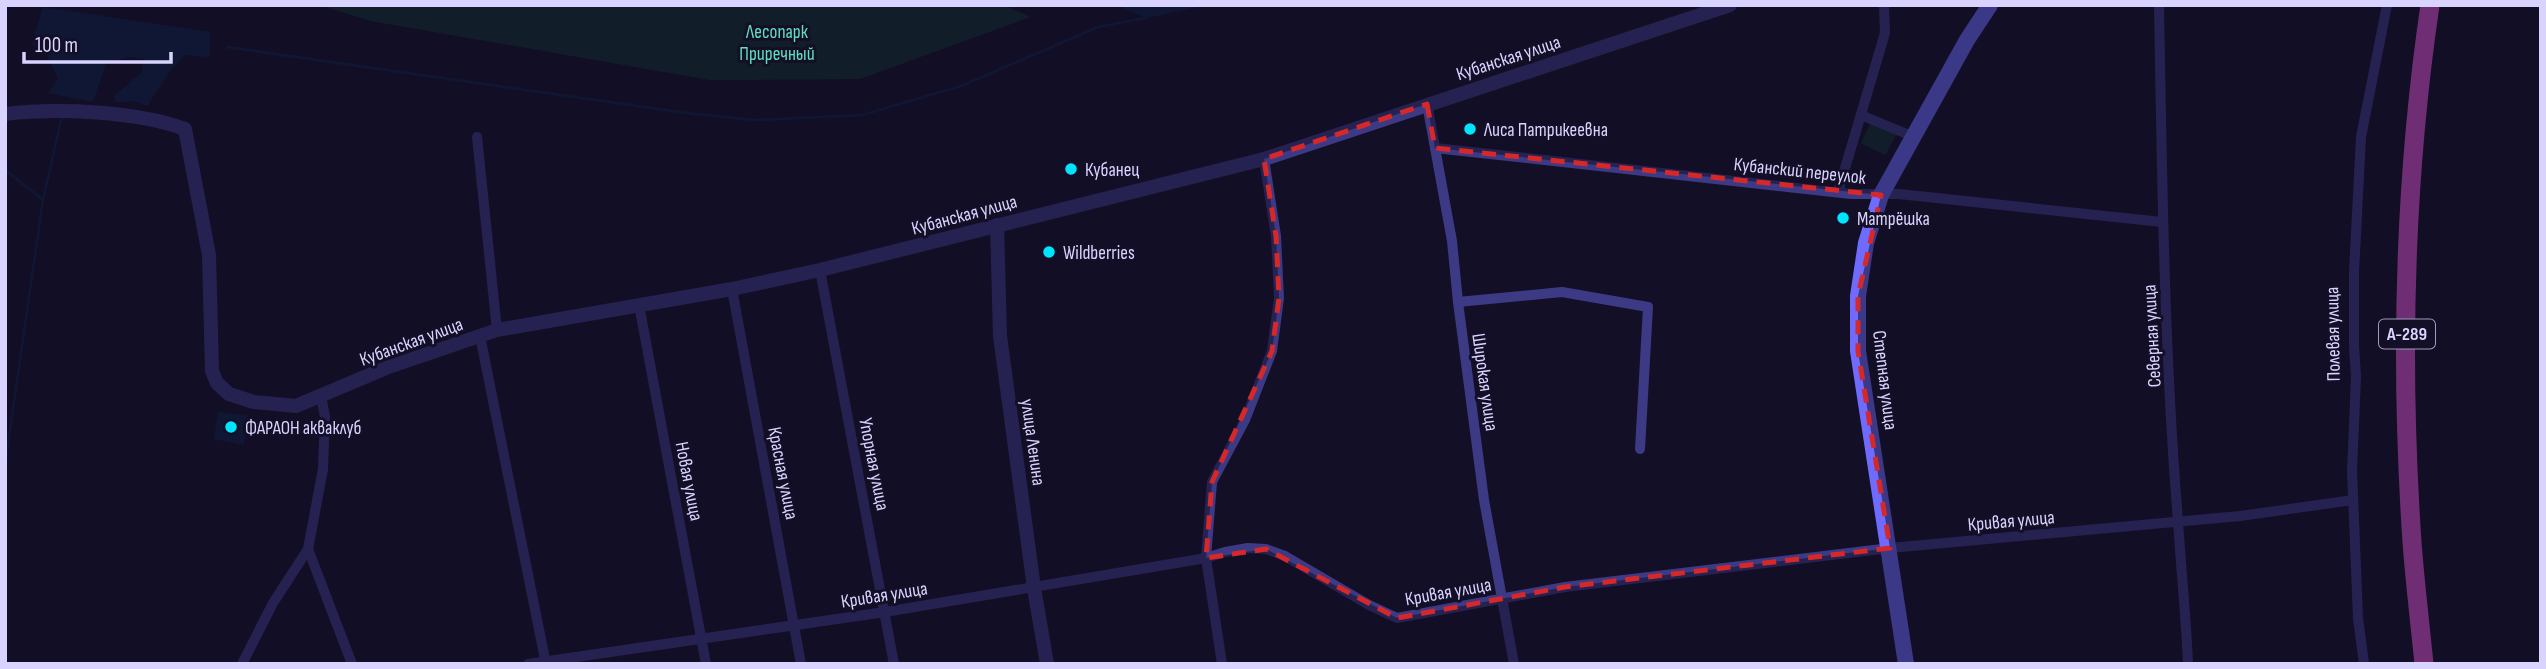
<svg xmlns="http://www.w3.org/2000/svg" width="2546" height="669" viewBox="0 0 2546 669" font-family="'Sofia Sans Condensed',sans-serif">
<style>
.green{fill:#12302f}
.water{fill:#0c2248}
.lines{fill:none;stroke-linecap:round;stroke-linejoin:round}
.stream{stroke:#0c2248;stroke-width:2.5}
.minor{stroke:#3d3a85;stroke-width:10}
.tertiary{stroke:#3d3a85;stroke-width:14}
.secondary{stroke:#6f6bff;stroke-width:16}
.trunk{stroke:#e055d1;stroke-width:19}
.marked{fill:none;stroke:#d62828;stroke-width:5;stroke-dasharray:14 9;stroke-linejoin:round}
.poi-dot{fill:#00e5ff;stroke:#130f26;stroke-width:2.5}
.labels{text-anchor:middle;stroke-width:6;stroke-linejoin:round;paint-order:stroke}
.shield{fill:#130f26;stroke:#9e99be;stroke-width:2}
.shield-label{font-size:18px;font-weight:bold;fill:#d9d4ff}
.park-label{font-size:19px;fill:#5fe0c0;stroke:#130f26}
.street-label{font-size:19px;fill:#d9d4ff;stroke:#130f26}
.poi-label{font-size:19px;fill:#d9d4ff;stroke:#130f26;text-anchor:start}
</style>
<rect width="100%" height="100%" fill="#130f26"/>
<g class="green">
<path d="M319,5H1004L1030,17L860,79L710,80L371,21Z"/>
<path d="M1871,122L1897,134L1885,155L1861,143Z"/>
</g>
<g class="water">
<path d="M1117,5H1207L1146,18Z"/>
<path d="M43,7L210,32V57L185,55L170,71L147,106L134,101L116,103L114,96L141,73L144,59L129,57L106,63L93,102L48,93L58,79L46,53L32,44Z"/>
<path d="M218,412L248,416L244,445L214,439Z"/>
</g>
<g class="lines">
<g class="stream">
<path d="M227,47L686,113L754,120L862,115L961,86L1098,27L1146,18"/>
<path d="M5,170L43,200"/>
<path d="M5,465L43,200L62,116"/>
</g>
<g class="minor">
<path d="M2159,5C2162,177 2164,349 2178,521C2181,569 2186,616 2188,664"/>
<path d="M1427,104L1452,241L1458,302L1484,500L1514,664"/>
<path d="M1861,115L1914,137"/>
<path d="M477,137L497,330"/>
<path d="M1435,148L1851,194H1899L2162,222"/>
<path d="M1838,192L1885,33L1884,5"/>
<path d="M820,270L894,664"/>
<path d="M732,289L801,664"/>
<path d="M1458,302L1562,292L1648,307L1640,449"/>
<path d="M639,305L706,664"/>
<path d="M480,336L546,664"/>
<path d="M321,396L325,417L323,469L308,549L352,664"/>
<path d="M242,664L273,603L308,549"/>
<path d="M528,664L885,612L1206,558L1225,552L1248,548L1266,549L1285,556L1369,605L1397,618L1565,587L1890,548L2240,516L2353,500"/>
<path d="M1222,664L1206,558L1212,482L1245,420L1272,351L1279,298L1276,236L1264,159"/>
<path d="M2364,664L2358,618L2352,471L2356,376L2354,347V272L2361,137L2387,5"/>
</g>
<g class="tertiary">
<path d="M5,114C57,108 136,111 185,129L209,255L212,371L217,383L229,394L254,402L296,406L386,368L497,330L732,289L820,270L1264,159L1730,5"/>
<path d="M997,225L1000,336L1034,588L1047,664"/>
</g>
<path class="secondary" d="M1906,664L1858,351V296L1866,243L1881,195L1967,40L1990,5"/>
<path class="trunk" d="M2424,664C2420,623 2415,583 2412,542C2400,364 2404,182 2430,5"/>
</g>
<path d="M0 0H2546V669H0ZM1427,104L1435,148L1881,195L1858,296V351L1890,548L1565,587L1397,618L1266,549L1206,558L1212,482L1272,351L1279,298L1276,236L1264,159Z" fill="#130f26" fill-opacity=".55" fill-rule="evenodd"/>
<path class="marked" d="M1427,104L1435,148L1881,195L1858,296V351L1890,548L1565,587L1397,618L1266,549L1206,558L1212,482L1272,351L1279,298L1276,236L1264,159Z"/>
<g class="poi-dot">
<circle cx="1470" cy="129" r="7"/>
<circle cx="1071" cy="169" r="7"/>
<circle cx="1843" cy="218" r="7"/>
<circle cx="1049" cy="252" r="7"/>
<circle cx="231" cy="427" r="7"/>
</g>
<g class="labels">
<rect class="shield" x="2379" y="319.5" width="56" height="29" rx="5"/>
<g class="shield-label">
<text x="2407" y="340">А-289</text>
</g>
<g class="park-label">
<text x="777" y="38">Лесопарк<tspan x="777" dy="22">Приречный</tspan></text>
</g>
<g class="street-label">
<text transform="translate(1508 57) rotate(-18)" y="7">Кубанская улица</text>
<text transform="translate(1800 170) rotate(6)" y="7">Кубанский переулок</text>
<text transform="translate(964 214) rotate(-15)" y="7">Кубанская улица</text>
<text transform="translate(2332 334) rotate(-91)" y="7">Полевая улица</text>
<text transform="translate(2151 336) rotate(-93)" y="7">Северная улица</text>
<text transform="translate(411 341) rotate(-20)" y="7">Кубанская улица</text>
<text transform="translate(1886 380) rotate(83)" y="7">Степная улица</text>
<text transform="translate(1486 382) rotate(82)" y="7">Широкая улица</text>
<text transform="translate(1034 442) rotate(82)" y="7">улица Ленина</text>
<text transform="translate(875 464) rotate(79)" y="7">Упорная улица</text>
<text transform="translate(784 473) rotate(79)" y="7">Красная улица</text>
<text transform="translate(690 481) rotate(79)" y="7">Новая улица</text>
<text transform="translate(2011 520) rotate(-5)" y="7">Кривая улица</text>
<text transform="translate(1448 591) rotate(-10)" y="7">Кривая улица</text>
<text transform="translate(884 594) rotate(-9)" y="7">Кривая улица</text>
</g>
<g class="poi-label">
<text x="1484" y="136">Лиса Патрикеевна</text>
<text x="1085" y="176">Кубанец</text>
<text x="1857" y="225">Матрёшка</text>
<text x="1063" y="259">Wildberries</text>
<text x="245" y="434">ФАРАОН акваклуб</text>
</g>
</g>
<rect width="2546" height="669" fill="none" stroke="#d9d4ff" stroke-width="14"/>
<path d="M24 52v10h147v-10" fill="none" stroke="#d9d4ff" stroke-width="3.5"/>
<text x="35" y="52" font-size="21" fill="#d9d4ff" stroke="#130f26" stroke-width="5" paint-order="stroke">100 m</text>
</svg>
